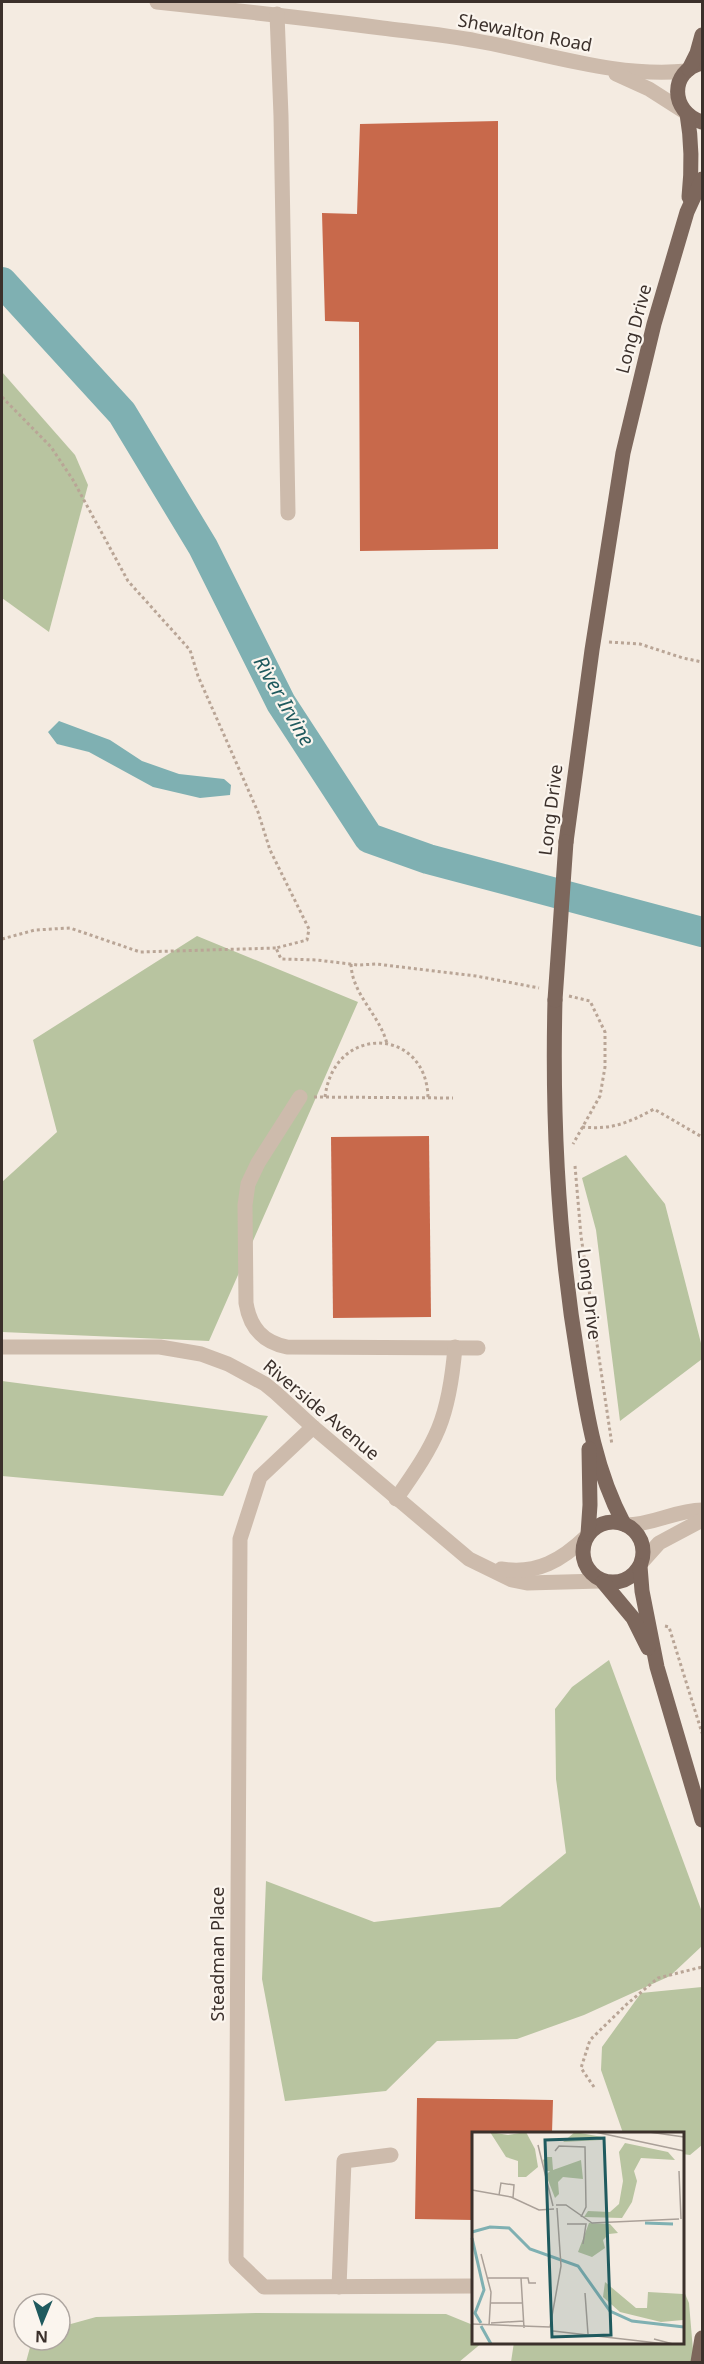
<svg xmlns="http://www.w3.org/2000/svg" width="704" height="2364" viewBox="0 0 704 2364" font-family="'Noto Sans',sans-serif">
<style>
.green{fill:#b8c4a0}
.water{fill:#7fb0b2}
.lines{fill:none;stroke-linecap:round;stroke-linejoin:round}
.river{stroke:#7fb0b2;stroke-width:30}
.building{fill:#c8694b}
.path{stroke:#b9a596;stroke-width:3;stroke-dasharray:3 3;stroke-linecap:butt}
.minor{stroke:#cdbbac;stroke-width:15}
.major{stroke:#7d675c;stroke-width:15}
.major-bridge{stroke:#7d675c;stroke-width:15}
.labels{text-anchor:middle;stroke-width:4.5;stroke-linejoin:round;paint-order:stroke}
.street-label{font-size:18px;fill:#3b302b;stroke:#fbf5ee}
.water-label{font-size:20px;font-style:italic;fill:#1f5a5e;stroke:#fbf5ee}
.inset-river{fill:none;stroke:#7fb0b2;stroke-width:3}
.inset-road{fill:none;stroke:#aaa098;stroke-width:1.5}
.view{fill:#1f5a5e;fill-opacity:0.15;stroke:#1f5a5e;stroke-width:3}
.inset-edge{fill:none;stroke:#3b302b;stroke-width:3}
</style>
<rect width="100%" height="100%" fill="#f4ebe1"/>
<g class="green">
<path d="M2,372L75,455L88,485L49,632L2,598Z"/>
<path d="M197,936L358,1002L209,1341L2,1332V1182L57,1132L33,1040Z"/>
<path d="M626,1155L665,1204L702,1347V1359L620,1421L596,1230L582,1178Z"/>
<path d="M2,1381L268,1416L223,1496L2,1476Z"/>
<path d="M609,1660L702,1912V1946L670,1976L584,2015L517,2039L437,2041L386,2091L285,2101L262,1979L266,1881L374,1922L500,1907L566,1853L556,1779L555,1709L572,1687Z"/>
<path d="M702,1987V2145L690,2155L682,2154V2133H623L601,2070L602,2047L641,1993Z"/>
<path d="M682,2287L689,2303L694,2362H511L514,2342H682Z"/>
<path d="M258,2313L446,2314L473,2325V2342H483L459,2362H26L32,2340H60V2327L96,2317Z"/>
</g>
<path class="water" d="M59,721L110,740L142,761L179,774L224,779L231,785L230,795L200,798L153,787L89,752L57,744L48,732Z"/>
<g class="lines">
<path class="river" d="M2,282L122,413L203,547L281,703L369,838L428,859L702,932"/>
</g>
<g class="building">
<path d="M498,121V549L360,551L359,322L325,321L322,213L357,214L360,124Z"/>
<path d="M429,1136L431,1317L333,1318L331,1137Z"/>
<path d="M417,2098L553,2100L552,2133H473V2220L415,2219Z"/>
</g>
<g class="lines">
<g class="path">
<path d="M2,397L51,447L73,480L128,581L190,650L198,676L258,812L270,850L309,929L307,940L276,948L281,959L317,960L358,965L376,964L476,976L539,988"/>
<path d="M609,642L640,644L683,658L702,662"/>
<path d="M2,939L35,930L70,928L140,952L276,948"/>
<path d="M351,964C352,995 380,1015 387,1044"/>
<path d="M569,996L590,1001L605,1032V1067L600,1096L573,1144"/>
<path d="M314,1097L453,1098"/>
<path d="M325,1097C334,1023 427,1027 428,1098"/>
<path d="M582,1127C612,1130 628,1123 654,1109L702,1137"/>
<path d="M575,1166L581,1236L612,1445"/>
<path d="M665,1626L669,1627L702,1733"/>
<path d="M594,2087L581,2068L590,2040L627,2004L658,1978L702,1967"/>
</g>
<g class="minor">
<path d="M157,2C232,10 307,18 382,28C414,32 446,35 477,41C547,53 615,78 687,71"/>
<path d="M277,14L281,116L288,513"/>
<path d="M616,74L649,89L685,112"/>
<path d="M300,1097L258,1163L248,1184L245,1205L246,1303C250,1328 263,1342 287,1347L478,1348"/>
<path d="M2,1347H160L201,1354L228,1364L265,1384L276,1393L313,1427L469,1559L512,1580L527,1583L601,1581"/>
<path d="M313,1427L260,1477L240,1539L236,2260L264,2287L473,2286"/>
<path d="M396,1499C437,1441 449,1419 455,1347"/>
<path d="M626,1525C653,1525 676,1510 702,1510"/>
<path d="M642,1562L659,1543L702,1520"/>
<path d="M501,1569C537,1575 562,1560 587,1536"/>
<path d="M339,2287L344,2161L391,2155"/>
</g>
<g class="major">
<path d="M702,63C669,71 670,112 702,122"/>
<path d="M689,69L697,53L702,35"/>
<path d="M687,114C692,142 692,169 689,197"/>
<path d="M566,842L592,650L623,453L654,324L687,212L702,179"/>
<path d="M555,1000C552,1121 558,1240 578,1359C587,1416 596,1472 624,1524"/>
<circle cx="613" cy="1552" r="30"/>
<path d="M588,1534L590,1505L589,1449"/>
<path d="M640,1566L642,1591L657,1667L702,1820"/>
<path d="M603,1582L633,1618L648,1648"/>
<path d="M698,2362L702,2338"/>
</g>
<path class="major-bridge" d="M555,1000L566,842"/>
</g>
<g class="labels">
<g class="street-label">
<text transform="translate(525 33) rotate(11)" y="6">Shewalton Road</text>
<text transform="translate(634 329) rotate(-75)" y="6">Long Drive</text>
<text transform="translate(551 810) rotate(-83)" y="6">Long Drive</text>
<text transform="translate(589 1294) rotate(83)" y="6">Long Drive</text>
<text transform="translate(321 1410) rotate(40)" y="6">Riverside Avenue</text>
<text transform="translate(218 1954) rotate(-90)" y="6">Steadman Place</text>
</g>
<g class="water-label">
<text transform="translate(284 701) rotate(60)" y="7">River Irvine</text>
</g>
</g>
<g transform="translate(472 2132)">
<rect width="212" height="212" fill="#f4ebe1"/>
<path d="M18,0L36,3L54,0L63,17L66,35L54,45H46V29L34,25ZM103,0L130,5L129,8L91,10ZM153,11L196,20L203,28L169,26L162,39L165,49L160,70L150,86L112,85L116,79L138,80L147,72L151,49L147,20ZM75,25H80L81,38L109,28L111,47L91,45L86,50L87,62L83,66L74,43L78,39H73L71,28ZM117,91L138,92L146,101L137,102L131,108L133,116L120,125L106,120ZM133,150L164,176H175L176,160L211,162V188L189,190L148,180L131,165Z" fill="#b8c4a0"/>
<path class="inset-river" d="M173,91L201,92M0,100L18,95L37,96L58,117L106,134L138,179L160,189L212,195M0,106L12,158L3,181L9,191M9,194L19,212"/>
<path class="inset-road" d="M123,0L212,19M177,0L212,5M66,13L81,74M83,19L87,14L113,15L114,75L109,85M207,39L209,87M0,58L39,65L67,78L82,77M27,63L29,51L42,53L41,66M84,73H94L120,91L207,87M95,92H114L111,112M9,122L19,160L17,194M16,146H56L57,151H64M49,146L52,196M113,161L116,202M19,171H50M19,191L52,189M0,192L78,195M78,195L89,134L85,76M81,199L194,212M182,207L201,212"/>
<path class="view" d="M132,6L139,203L80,205L73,8Z"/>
<rect width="212" height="212" class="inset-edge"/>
</g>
<rect width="704" height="2364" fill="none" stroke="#3b302b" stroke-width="6"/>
<g transform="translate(42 2322) rotate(182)"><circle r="28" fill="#fbf5ee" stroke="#aea6a0" stroke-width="1.5"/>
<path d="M0-4.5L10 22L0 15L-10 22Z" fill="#1f5a5e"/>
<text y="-9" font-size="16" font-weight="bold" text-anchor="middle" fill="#3b302b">N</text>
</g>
</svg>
